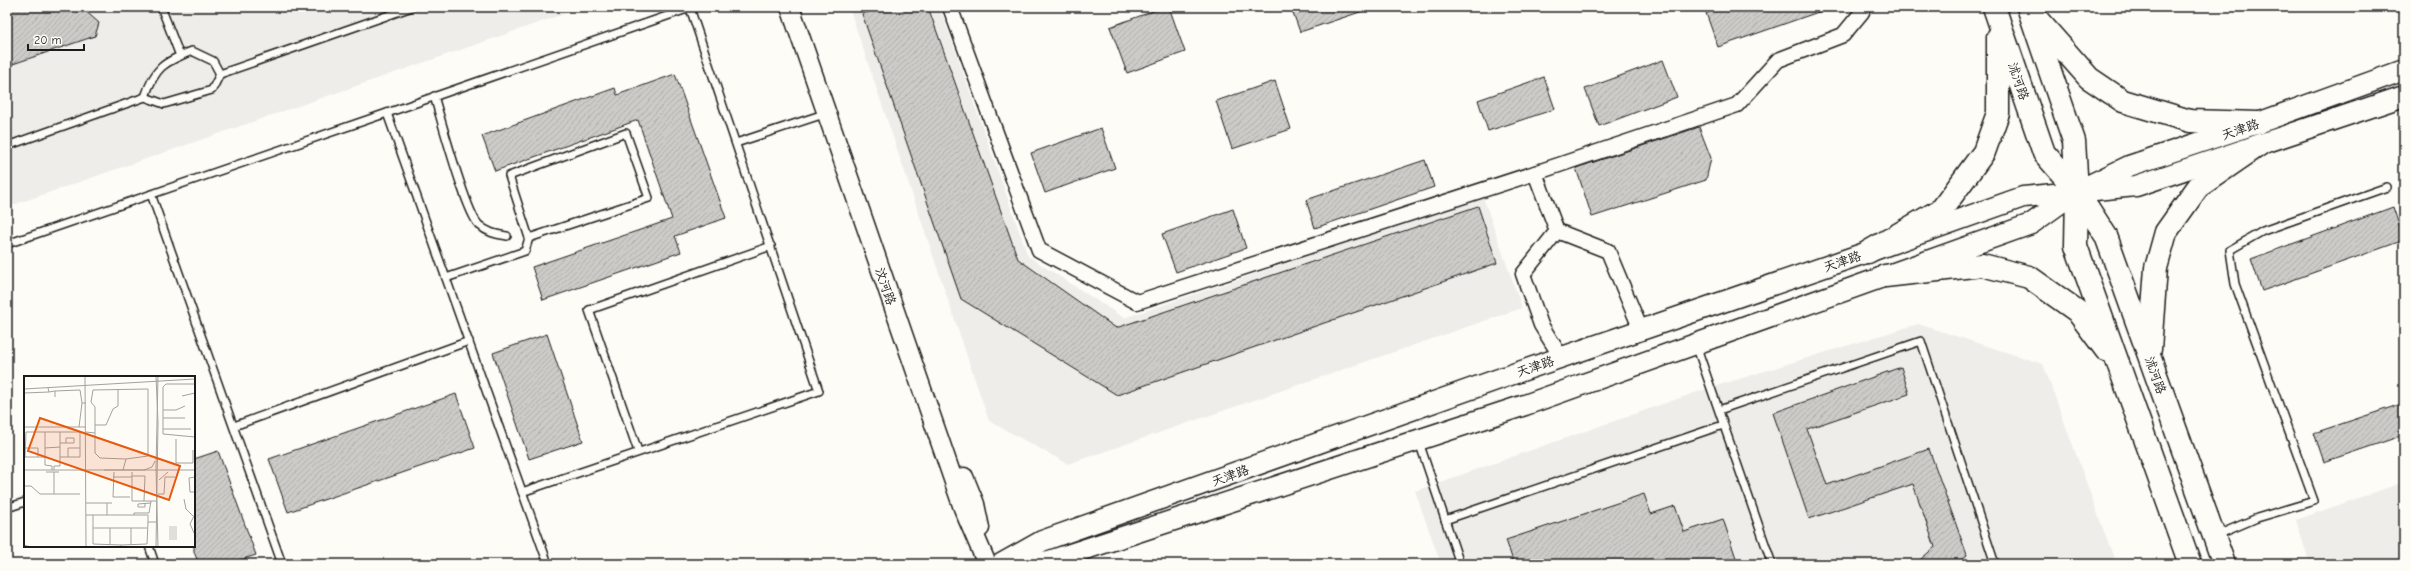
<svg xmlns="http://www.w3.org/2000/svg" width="2411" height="571" viewBox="0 0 2411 571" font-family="'Comic Neue','LXGW WenKai TC',sans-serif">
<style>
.built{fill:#eeede9}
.building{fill:url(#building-hatch);stroke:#1c1c1c}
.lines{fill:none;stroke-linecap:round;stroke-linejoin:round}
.service-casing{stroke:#1c1c1c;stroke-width:10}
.minor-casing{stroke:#1c1c1c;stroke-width:17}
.tertiary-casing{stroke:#1c1c1c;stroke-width:21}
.secondary-casing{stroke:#1c1c1c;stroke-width:23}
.primary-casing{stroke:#1c1c1c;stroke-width:25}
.service{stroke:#fdfcf7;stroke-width:7}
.minor{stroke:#fdfcf7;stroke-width:14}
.tertiary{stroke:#fdfcf7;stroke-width:18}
.secondary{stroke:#fdfcf7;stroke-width:20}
.primary{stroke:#fdfcf7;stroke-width:22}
.labels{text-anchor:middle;stroke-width:3;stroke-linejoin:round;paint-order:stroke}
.street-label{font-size:13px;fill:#1c1c1c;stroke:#fdfcf7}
.inset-road{fill:none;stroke:#a3a29f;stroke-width:1}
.view{fill:#e8590c;fill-opacity:0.15;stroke:#e8590c;stroke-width:2}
.inset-edge{fill:none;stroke:#1c1c1c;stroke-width:2}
</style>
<defs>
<pattern id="building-hatch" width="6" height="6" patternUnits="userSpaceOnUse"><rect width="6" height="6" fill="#cccbc8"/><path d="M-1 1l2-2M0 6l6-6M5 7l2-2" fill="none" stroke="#afaeab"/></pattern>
</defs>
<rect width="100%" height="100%" fill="#fdfcf7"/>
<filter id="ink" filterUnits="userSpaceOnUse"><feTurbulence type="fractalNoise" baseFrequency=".025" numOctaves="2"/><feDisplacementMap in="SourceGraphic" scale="8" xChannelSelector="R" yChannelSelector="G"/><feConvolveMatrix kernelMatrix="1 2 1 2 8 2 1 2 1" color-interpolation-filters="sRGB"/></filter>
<g filter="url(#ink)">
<g class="built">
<path d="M7,7H584L7,207Z"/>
<path d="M849,7H940L1028,256L1124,318L1483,197L1522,308L1068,464L989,421Z"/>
<path d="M1918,324L2043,364L2116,564H1441L1415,491L1700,391Z"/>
<path d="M2404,482V564H2310L2296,520Z"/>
</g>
<g class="building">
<path d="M7,7H81L99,23L95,36L7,66Z"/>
<path d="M882,7H928L1018,259L1116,328L1478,206L1497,263L1117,395L961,299L862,14Z"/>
<path d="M1164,7H1169L1185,52L1127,73L1110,27Z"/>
<path d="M1291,7H1365L1366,10L1300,32Z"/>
<path d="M1722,7H1826L1827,9L1718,47L1706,13Z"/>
<path d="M1663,60L1677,97L1599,126L1585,89Z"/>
<path d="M675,74L726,218L675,236L681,252L543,300L532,267L672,219L638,120L495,171L482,136L615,88L617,95Z"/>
<path d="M1544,77L1555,109L1488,131L1478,100Z"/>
<path d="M1275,81L1291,129L1232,149L1216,101Z"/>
<path d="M1699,127L1711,158L1706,180L1592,217L1576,168Z"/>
<path d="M1101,128L1115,168L1045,193L1031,153Z"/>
<path d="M1425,160L1434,187L1315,228L1306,200Z"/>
<path d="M2393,207L2404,240L2262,291L2251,259Z"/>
<path d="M1233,209L1246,248L1176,272L1162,234Z"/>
<path d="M547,334L583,441L529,459L493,353Z"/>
<path d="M1901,367L1909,394L1807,429L1827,485L1929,449L1967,555L1957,564H1915L1935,547L1913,484L1809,519L1773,413Z"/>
<path d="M456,394L475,448L288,512L269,459Z"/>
<path d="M2404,403V435L2324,462L2314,433Z"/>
<path d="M218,451L256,555L227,564H199L194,552V459Z"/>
<path d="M1644,494L1651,514L1675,506L1684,532L1723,519L1738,564H1514L1506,540Z"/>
</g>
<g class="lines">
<defs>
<g id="service">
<path d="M161,7L180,56"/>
<path d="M434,96C441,119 466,213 479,225C488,233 496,234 507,236"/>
<path d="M145,97C155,67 164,62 192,51L213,61L220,74"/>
<path d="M387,113L690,8L819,391L522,492"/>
<path d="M736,143L827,113"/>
<path d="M7,146L145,97L164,104L212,90L220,74L412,7"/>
<path d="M151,194L282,564"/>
<path d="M7,244L387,113L548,564"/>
<path d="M446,278L525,251L529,238L509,176L626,133L649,198L529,238"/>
<path d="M1696,345L1772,564"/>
<path d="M1719,410L1921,341L1995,564"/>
<path d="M234,426L469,341"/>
<path d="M1419,442L1460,564"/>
<path d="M638,451L589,310L771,246"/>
<path d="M7,508L25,502"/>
<path d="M1445,520L1723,425"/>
<path d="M2215,536L2257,518L2314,501L2235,284L2230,250L2263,231L2387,187"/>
<path d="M149,546L155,564"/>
</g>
<g id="minor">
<path d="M950,7L1039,250L1137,302L1535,173L1557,231L1523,274L1541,325L1561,357"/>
<path d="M1535,173L1737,105L1778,60L1843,35L1862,12L1860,7"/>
<path d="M1557,231L1608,251L1641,330"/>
</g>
<g id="tertiary">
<path d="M790,7L963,508L987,564"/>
<path d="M964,477L975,504L980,528"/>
</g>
<g id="secondary">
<path d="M1001,564L1042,541L1513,374L1868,252L2023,197L2136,186L2404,96"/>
<path d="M1030,564L1049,561L1525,405L2031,224L2077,191L2129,166L2258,123L2404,70"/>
</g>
<g id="primary">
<path d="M1994,7L2044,153L2077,191L2106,236L2224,564"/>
<path d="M2028,7L2074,141L2077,191L2076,246L2190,564"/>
<path d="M2036,18L2089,78L2123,101L2190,121L2258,123"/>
<path d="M1868,252L1942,209L1984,152L1998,113V37"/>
<path d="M1885,276L1982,265L2029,277L2077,311L2106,350"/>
<path d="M2150,349L2156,268L2166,232L2198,187L2259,145"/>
</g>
</defs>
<use href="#service" class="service-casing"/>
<use href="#minor" class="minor-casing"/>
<use href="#tertiary" class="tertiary-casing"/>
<use href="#secondary" class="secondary-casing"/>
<use href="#primary" class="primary-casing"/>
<use href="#service" class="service"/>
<use href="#minor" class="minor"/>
<use href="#tertiary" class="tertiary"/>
<use href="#secondary" class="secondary"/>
<use href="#primary" class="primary"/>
</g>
</g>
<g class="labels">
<g class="street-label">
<text transform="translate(2019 81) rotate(71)" y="5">沭河路</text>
<text transform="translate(2240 129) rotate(-19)" y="5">天津路</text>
<text transform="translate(1842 261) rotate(-19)" y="5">天津路</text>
<text transform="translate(886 286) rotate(71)" y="5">汶河路</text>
<text transform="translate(1535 366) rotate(-19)" y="5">天津路</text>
<text transform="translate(2156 375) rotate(70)" y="5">沭河路</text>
<text transform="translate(1230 475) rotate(-20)" y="5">天津路</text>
</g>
</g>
<g transform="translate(24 376)">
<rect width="171" height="171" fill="#fdfcf7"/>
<path d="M145,150H153V164H145Z" fill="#e0dfdb"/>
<path class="inset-road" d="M61,0L62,171M132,0L134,47L132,171M134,0L132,92L134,171M171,8H142L139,11V58L171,61M24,12L25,16L31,15V21M0,13L171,3M31,15L56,14L58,27H62M0,17L25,16M158,20L171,17M139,34H152L161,30M139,42H161M71,49H82L89,33L94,30V13M0,51H62M55,51L58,27M139,53H167M21,56V89L28,90V94M36,56H56V81H36M62,56L71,57V77L76,82L102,83L99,94M71,57V31L67,26L69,14L124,13V80L102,83M152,63V87H169V74M36,67H50V62H42V67M1,72H14V81M21,72L36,71M21,81H1L2,56H36V90H30V94M44,81V72H56M0,94H171M80,94H121M120,94L128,91L131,85M22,96H35M90,96L89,121H106M108,96V125H132M108,100H121L120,125M89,101H108M171,101L165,102L166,116H171M135,104L144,96M0,110H7L16,118H56M30,118V96M134,118H140L141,101H151M160,123L162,133L169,140M62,127H88M114,128V131H121V127M114,128L127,127M171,138L166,148L171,159M62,139H83V127M69,139V168L97,169V171M83,139H124V146M110,139V137H125L127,125M69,152H123M107,152V168M0,163V169L7,171M86,168V152M97,169L123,168L124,146H132"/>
<path class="view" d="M16,42L156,90L145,124L4,75Z"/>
<rect width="171" height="171" class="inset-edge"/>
</g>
<rect width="2411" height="571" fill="none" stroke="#fdfcf7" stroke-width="24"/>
<rect x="12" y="12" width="2387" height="547" fill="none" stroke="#1c1c1c" stroke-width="1.5" filter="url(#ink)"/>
<path d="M28 44v6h56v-6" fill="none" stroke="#1c1c1c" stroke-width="2"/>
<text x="34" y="44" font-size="12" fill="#1c1c1c" stroke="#fdfcf7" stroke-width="3" paint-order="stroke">20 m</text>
</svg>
